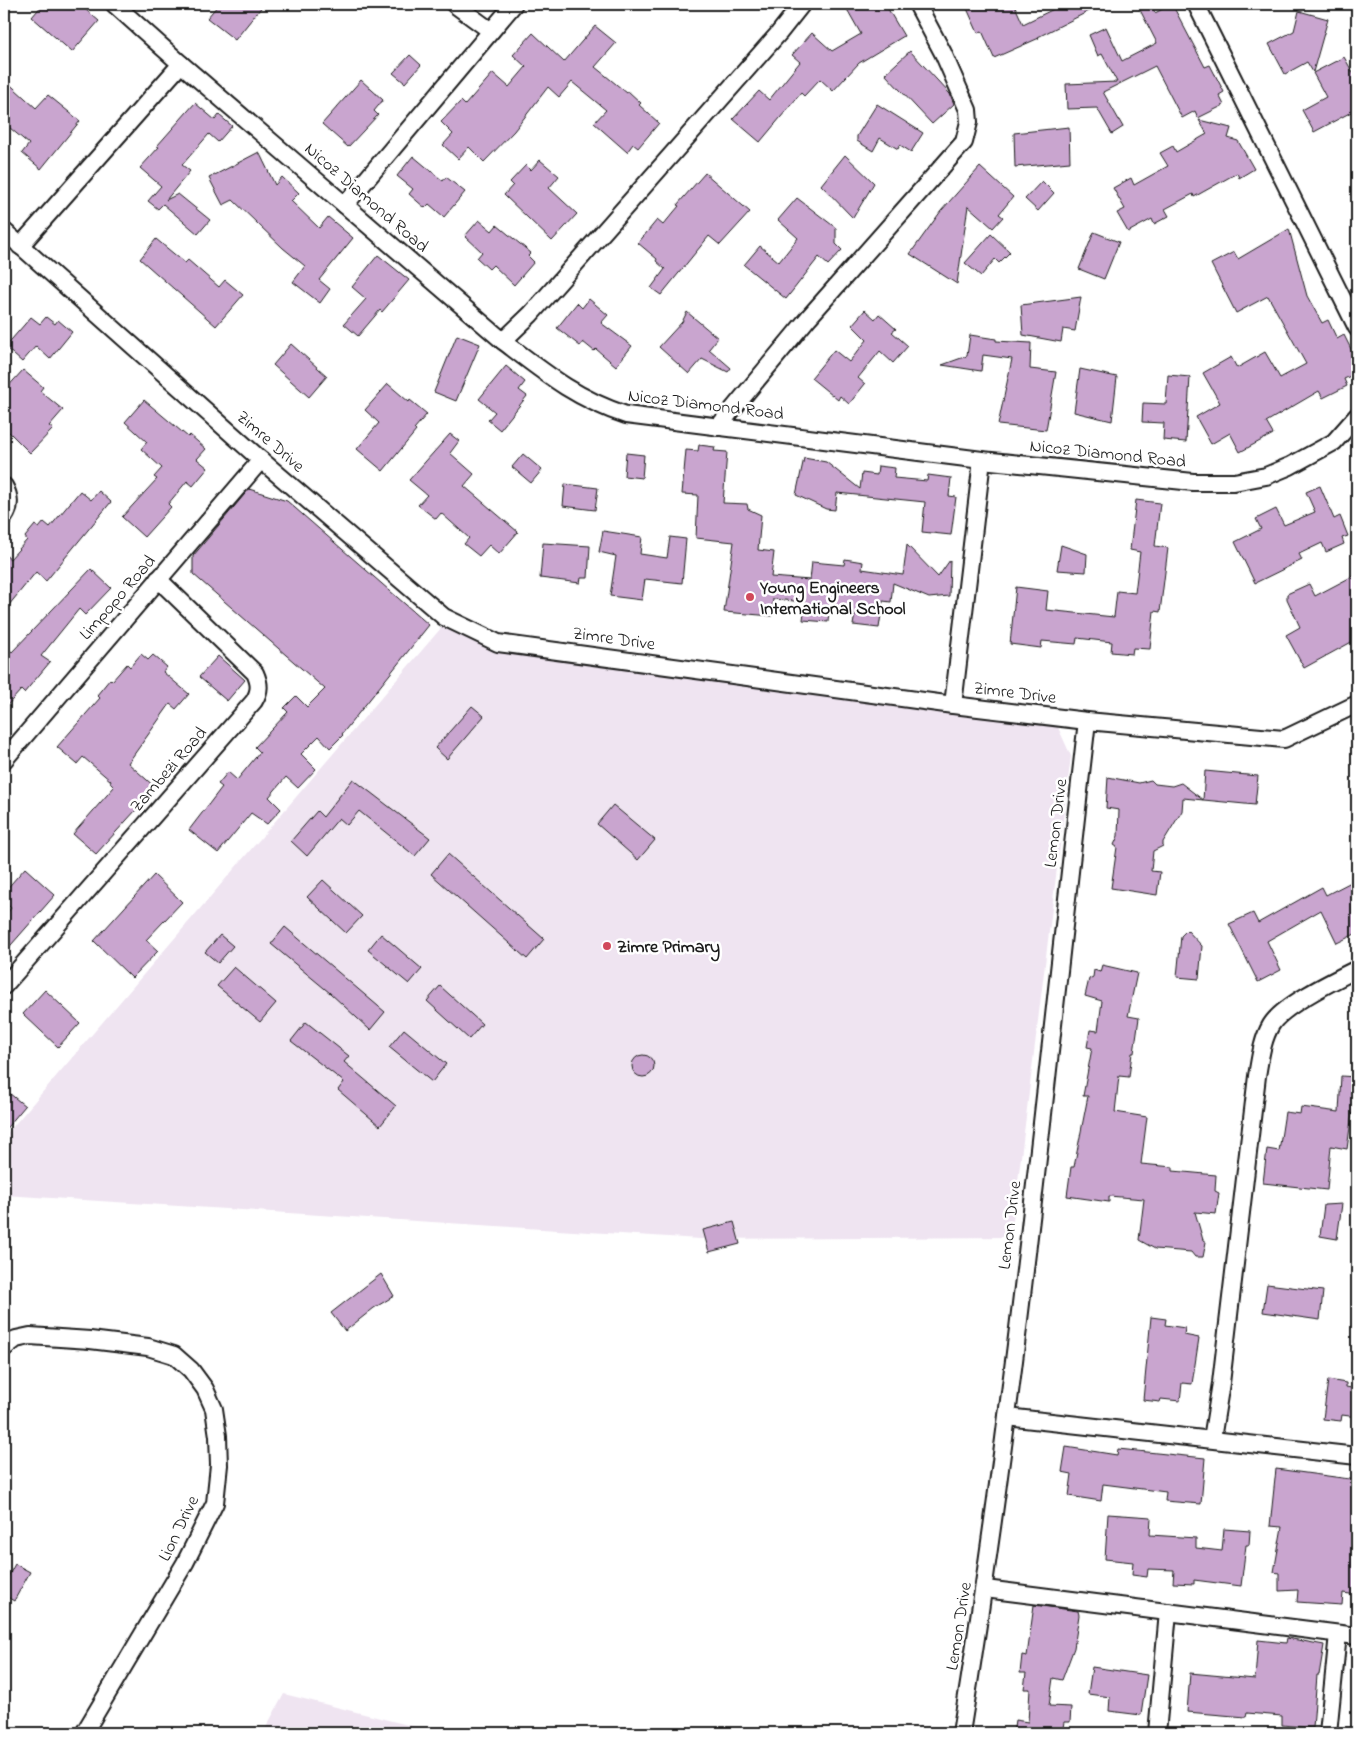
<svg xmlns="http://www.w3.org/2000/svg" width="1361" height="1737" viewBox="0 0 1361 1737" font-family="'Indie Flower',sans-serif">
<style>
.built{fill:#efe4f1}
.building{fill:#c9a5cf;stroke:#1c1c1c}
.lines{fill:none;stroke-linecap:round;stroke-linejoin:round}
.minor-casing{stroke:#1c1c1c;stroke-width:20}
.minor{stroke:#fff;stroke-width:16}
.poi-dot{fill:#d1495b;stroke:#fff;stroke-width:2}
.labels{text-anchor:middle;stroke-width:5;stroke-linejoin:round;paint-order:stroke}
.street-label{font-size:18px;fill:#1c1c1c;stroke:#fff}
.poi-label{font-size:18px;font-weight:bold;fill:#1c1c1c;stroke:#fff;text-anchor:start}
</style>
<rect width="100%" height="100%" fill="#fff"/>
<filter id="ink" filterUnits="userSpaceOnUse"><feTurbulence type="fractalNoise" baseFrequency=".02" numOctaves="2"/><feDisplacementMap in="SourceGraphic" scale="10" xChannelSelector="R" yChannelSelector="G"/><feConvolveMatrix kernelMatrix="1 2 1 2 8 2 1 2 1" color-interpolation-filters="sRGB"/></filter>
<g filter="url(#ink)">
<g class="built">
<path d="M448,620L490,645L1050,710L1071,756L1011,1237L700,1239L4,1195V1137Z"/>
<path d="M284,1694L440,1733H263Z"/>
</g>
<g class="building">
<path d="M43,4H79L99,21L72,52L32,17Z"/>
<path d="M219,4H264L235,40L207,18Z"/>
<path d="M844,4H885L904,36L859,63L833,91L820,79L804,96L801,93L760,142L733,119L759,91L769,100L800,62L792,55L812,33L832,51L861,34Z"/>
<path d="M965,4H1014L1023,24L1064,4H1103L1038,37L1039,38L994,58L982,31L978,33Z"/>
<path d="M1151,4L1155,13L1172,4L1205,67L1210,65L1224,92L1219,95L1224,105L1198,118L1195,111L1182,118L1155,66L1103,92L1123,127L1112,134L1097,108L1067,109L1066,84L1117,82L1102,54L1098,56L1089,35L1106,27L1122,61L1157,43L1140,10Z"/>
<path d="M1299,11L1328,19L1313,72L1307,62L1285,74L1269,44L1294,31Z"/>
<path d="M595,26L616,43L595,67L627,93L628,91L641,103L639,105L659,123L638,148L633,144L627,152L594,123L606,110L572,82L559,97L548,87L514,131L484,162L469,147L458,159L443,145L453,134L441,122L461,101L465,105L493,73L509,87L526,67L513,55L533,33L564,62Z"/>
<path d="M910,51L950,94L954,104L932,124L885,74Z"/>
<path d="M410,55L421,65L405,83L393,73Z"/>
<path d="M1344,57L1357,80V86L1353,89L1357,97V109L1314,132L1302,110L1326,97L1313,73Z"/>
<path d="M4,79L36,108L48,95L80,121L41,169L22,153L29,144L4,123Z"/>
<path d="M361,80L383,100L374,111L378,115L348,147L322,124Z"/>
<path d="M195,103L215,120L219,115L232,126L218,142L209,134L182,165L190,171L166,200L178,194L210,220L198,234L163,204L158,209L148,201L161,186L140,168L159,147L157,146Z"/>
<path d="M877,104L923,133L911,152L900,145L898,149L880,138L873,151L857,141V136Z"/>
<path d="M1199,120L1231,128L1228,138L1238,141L1254,169L1239,178L1237,173L1194,197L1193,194L1165,209L1169,216L1154,224L1152,219L1128,232L1117,213L1125,209L1113,188L1131,178L1134,185L1168,166L1160,153L1173,146L1176,152L1207,134Z"/>
<path d="M1069,127L1070,162L1015,167L1014,133Z"/>
<path d="M259,152L275,185L282,177L299,193L291,201L319,228L328,217L353,238L319,280L330,289L320,303L293,282L305,266L283,248L233,200L223,205L209,178Z"/>
<path d="M845,155L874,183L853,218L821,185Z"/>
<path d="M413,156L443,181L446,177L465,192L444,217L429,204L425,208L409,194L413,189L397,176Z"/>
<path d="M540,160L559,176L549,188L577,214L552,241L504,195L513,185L510,182L526,165L531,170Z"/>
<path d="M980,167L1013,197L999,214L1003,217L993,228L968,206L957,284L910,254L941,211Z"/>
<path d="M705,173L750,212L720,245L709,236L661,295L651,288L665,269L656,261L657,259L638,243L657,220L663,225L679,206L677,205Z"/>
<path d="M1042,181L1054,193L1038,211L1025,199Z"/>
<path d="M797,198L836,228V244L842,250L828,265L819,257L786,299L744,265L760,246L779,262L798,238L778,220Z"/>
<path d="M479,220L492,231L497,225L531,253L528,256L534,262L514,285L493,265L489,269L477,258L482,252L465,236Z"/>
<path d="M1289,229L1307,296L1322,323L1328,320L1337,339L1344,335L1357,361V373L1344,379L1347,386L1323,398L1319,391L1266,422L1273,434L1240,452L1230,433L1211,444L1196,417L1220,403L1203,373L1231,357L1237,368L1265,352L1280,378L1306,364L1268,296L1236,313L1211,264L1234,252L1238,259Z"/>
<path d="M1094,232L1119,242L1104,279L1079,269Z"/>
<path d="M991,234L1010,252L999,263L995,259L981,276L965,263Z"/>
<path d="M156,239L185,263L188,260L219,287L225,280L243,295L216,326L140,259Z"/>
<path d="M378,255L409,280L382,312L380,310L358,336L344,324L366,299L352,287Z"/>
<path d="M1081,297L1075,331L1063,329L1061,342L1023,335L1021,305Z"/>
<path d="M589,299L608,315L601,323L632,346L616,366L596,349L594,351L583,342L580,346L557,328L577,303L582,308Z"/>
<path d="M865,310L875,319L879,314L896,329L892,332L908,346L893,363L880,351L858,378L865,384L849,404L840,396L838,400L811,378L834,350L849,362L867,340L852,325Z"/>
<path d="M687,312L718,338L709,349L731,368L728,372L702,359L689,374L659,347L682,322Z"/>
<path d="M31,317L40,324L46,317L55,324L58,320L72,332L50,359L36,346L22,362L5,347Z"/>
<path d="M457,335L480,344L456,401L434,392Z"/>
<path d="M970,335L996,339V341L1031,343L1030,369L1056,372L1046,430L998,425L1012,359L983,355L981,371L942,365L967,356Z"/>
<path d="M291,344L327,376L309,397L273,365Z"/>
<path d="M506,366L525,382L519,390L527,396L500,430L488,420L495,412L479,399Z"/>
<path d="M1080,369L1117,377L1112,421L1074,412Z"/>
<path d="M23,370L43,387L40,391L63,410L49,426L53,429L30,453L4,427V391Z"/>
<path d="M1168,375L1190,377L1186,442L1163,440L1164,423L1142,422L1143,403L1166,404Z"/>
<path d="M388,384L409,402L410,400L427,414L414,429L416,431L383,471L357,449L379,423L365,410Z"/>
<path d="M144,400L188,437L190,435L206,449L197,459L208,468L193,486L187,481L168,504L171,507L144,537L122,517L157,479L154,477L162,468L141,449L147,442L125,422Z"/>
<path d="M450,434L459,441L450,453L474,474L464,486L518,532L499,554L489,545L479,556L464,544L469,538L441,513L436,519L418,505L427,495L409,480Z"/>
<path d="M699,445L715,447L714,451L727,452L723,503L747,504L748,509L761,515L758,550L774,552L771,577L810,580L812,562L844,565L845,559L863,562L862,569L903,575L907,545L938,577L950,560L949,596L929,598L893,583L891,602L883,601L879,628L853,625L855,614L829,611L828,622L803,620L805,602L773,599L772,616L724,612L734,542L696,538L698,495L682,494L686,450L698,451Z"/>
<path d="M626,453L644,455L642,478L624,476Z"/>
<path d="M523,454L542,470L531,483L512,467Z"/>
<path d="M804,458L826,462L860,489L862,473L877,475L878,466L895,468L894,478L927,481L928,475L951,478L949,496L956,497L951,535L922,532L925,502L837,493L835,510L826,509L796,495Z"/>
<path d="M565,484L598,488L595,510L563,506Z"/>
<path d="M1320,486L1334,519L1340,516L1348,536L1342,538L1344,544L1326,552L1322,543L1299,554L1302,560L1255,583L1235,542L1261,529L1256,519L1276,509L1284,525L1315,512L1306,492Z"/>
<path d="M249,489L287,501L429,625L342,734L343,735L330,748L319,736L301,754L316,769L298,788L286,777L269,797L281,809L267,824L251,813L218,853L189,830L222,787L218,784L228,772L237,780L260,752L255,747L288,712L284,708L296,696L307,707L325,689L193,574V556Z"/>
<path d="M80,491L91,500L99,491L111,502L46,581L36,572L4,611V554L10,559L27,540L25,537L35,525L39,528L44,522L50,527Z"/>
<path d="M1136,500L1160,503L1155,546L1168,548L1160,612L1154,611L1150,649L1133,648L1132,654L1111,652L1112,642L1077,638L1076,644L1042,641L1041,648L1010,644L1016,587L1048,591L1046,610L1114,617L1117,591L1135,593L1140,552L1130,550Z"/>
<path d="M603,531L642,537L640,554L667,558L670,537L686,539L682,583L645,579L642,600L610,596L616,556L599,552Z"/>
<path d="M543,543L590,546L588,578H581L580,583L540,578Z"/>
<path d="M1061,545L1087,554L1086,572L1057,570Z"/>
<path d="M91,569L111,588L85,615L79,609L41,656L50,662L24,693L21,690L4,709V645L12,652Z"/>
<path d="M1353,576L1357,584V639L1304,668L1286,635L1300,627L1287,599V594L1309,584L1315,596Z"/>
<path d="M141,654L148,660L153,655L167,667L163,672L189,694L176,709L170,704L128,763L156,788L96,854L73,834L114,787L110,783L111,781L83,757L77,764L57,747L100,698L97,695L110,679L112,681L127,664L130,667Z"/>
<path d="M218,656L245,680L227,701L199,677Z"/>
<path d="M472,706L484,716L447,759L435,748Z"/>
<path d="M1205,771L1258,776L1255,805L1183,798L1182,811L1163,842V846L1153,851L1151,871L1160,872L1157,895L1111,888L1117,847L1114,845L1118,836L1119,810L1106,808L1108,777L1139,783L1151,780L1155,784L1172,786L1181,783L1203,800Z"/>
<path d="M353,779L430,838L415,856L359,811L347,825L339,818L307,856L291,841L317,811L323,817Z"/>
<path d="M613,805L655,840L638,860L597,824Z"/>
<path d="M448,854L544,939L527,959L431,874Z"/>
<path d="M25,868L55,895L4,953V917L11,908L4,901V892Z"/>
<path d="M154,875L182,902L146,940L158,951L132,978L94,941Z"/>
<path d="M1357,879V933L1337,943L1321,910L1267,941L1281,970L1258,982L1229,924L1253,913L1258,923L1322,887L1326,895Z"/>
<path d="M323,880L362,916L346,933L307,897Z"/>
<path d="M285,927L385,1012L370,1030L330,993L271,944Z"/>
<path d="M1187,930L1202,946L1199,979L1177,977L1181,936Z"/>
<path d="M381,934L422,969L409,984L368,950Z"/>
<path d="M220,935L233,946L218,963L205,952Z"/>
<path d="M1102,965L1137,973L1128,1016L1139,1018L1134,1053H1132L1129,1077L1119,1076L1115,1112L1147,1117L1141,1164L1173,1167V1171L1216,1175L1215,1191L1219,1193L1216,1214L1195,1212L1203,1240L1206,1242L1203,1257H1195L1191,1252L1155,1249L1139,1240L1144,1199L1109,1196V1202L1067,1196L1071,1167H1074L1088,1096H1083L1092,1048L1087,1047L1090,1030L1098,1031L1102,1001L1085,996L1089,979L1093,977L1094,970L1100,972Z"/>
<path d="M234,967L276,1003L260,1022L217,986Z"/>
<path d="M440,986L482,1024L469,1039L427,1001Z"/>
<path d="M45,990L80,1023L58,1047L23,1014Z"/>
<path d="M306,1022L349,1056L344,1062L396,1106L380,1126L338,1090L344,1082L291,1041Z"/>
<path d="M404,1029L446,1064L432,1082L389,1047Z"/>
<circle cx="643" cy="1066" r="11"/>
<path d="M1341,1076L1356,1077L1354,1113H1352L1347,1149L1331,1146L1327,1190L1263,1183L1267,1149L1279,1151L1285,1112L1300,1114L1301,1107L1339,1112Z"/>
<path d="M4,1089L25,1106L4,1131Z"/>
<path d="M1342,1204L1337,1239L1320,1236L1324,1205Z"/>
<path d="M734,1222L740,1244L709,1252L703,1230Z"/>
<path d="M381,1274L394,1296L374,1308L345,1331L331,1313Z"/>
<path d="M1267,1284L1323,1291L1320,1320L1263,1312Z"/>
<path d="M1151,1317L1166,1319L1165,1325L1185,1328L1184,1335L1199,1338L1192,1384L1182,1383L1180,1401L1161,1399L1160,1402L1143,1400Z"/>
<path d="M1328,1380L1346,1383V1387L1357,1389V1417L1342,1415L1341,1421L1323,1419Z"/>
<path d="M1066,1447L1117,1455L1118,1449L1205,1458L1201,1504L1165,1501L1166,1492L1103,1484L1101,1501L1069,1496L1072,1474L1062,1472Z"/>
<path d="M1276,1469L1357,1480V1595L1343,1593L1342,1605L1297,1602L1298,1590L1279,1591V1573L1274,1572L1282,1527L1270,1526Z"/>
<path d="M1108,1514L1151,1517L1150,1535L1196,1538V1548L1222,1551L1224,1529L1250,1531L1249,1545H1246L1241,1586L1194,1580V1584L1173,1583L1174,1570L1148,1569L1147,1577L1132,1575L1133,1562L1105,1559Z"/>
<path d="M15,1564L30,1572L14,1601L4,1595V1584Z"/>
<path d="M1034,1605L1078,1611L1079,1615L1074,1648L1062,1680L1053,1678L1049,1706L1071,1707L1070,1722H1064L1062,1733H1013L1015,1720L1028,1722L1030,1689H1024L1026,1673H1020L1022,1655L1027,1656Z"/>
<path d="M1287,1638L1324,1645L1319,1675H1317L1313,1728L1282,1725V1716L1247,1713L1246,1717L1187,1712L1190,1673L1255,1679L1258,1640L1286,1643Z"/>
<path d="M1092,1667L1147,1675L1141,1715L1109,1711L1110,1697L1088,1694Z"/>
</g>
<g class="lines">
<defs>
<g id="minor">
<path d="M114,4L181,64L503,341C545,373 575,398 626,415L982,460L1193,482H1234L1266,476L1290,466L1334,442L1357,416"/>
<path d="M454,4L491,31"/>
<path d="M1196,4L1357,328"/>
<path d="M345,205L514,4"/>
<path d="M4,231L261,460L444,617L498,643L953,705L1087,721L1284,739L1357,704"/>
<path d="M20,246L181,64"/>
<path d="M503,341L531,314L779,33L802,4"/>
<path d="M718,427L809,317L964,142L969,122L968,110L943,53L917,4"/>
<path d="M4,486C10,496 11,508 4,517"/>
<path d="M953,705L982,460"/>
<path d="M4,760L261,460"/>
<path d="M4,986L254,701C260,691 260,684 255,673L158,579"/>
<path d="M4,1348L16,1339L30,1336L90,1340L148,1347L174,1355L191,1370L205,1389L214,1409L218,1436L219,1465L215,1503L185,1563L84,1733"/>
<path d="M1007,1417L1357,1456"/>
<path d="M1212,1439L1221,1383L1257,1076C1260,1059 1262,1040 1271,1025C1283,1005 1335,980 1357,969"/>
<path d="M985,1589L1357,1636"/>
<path d="M961,1733C1016,1398 1048,1059 1087,721"/>
<path d="M1157,1733L1168,1612"/>
<path d="M1328,1733L1338,1634"/>
</g>
</defs>
<use href="#minor" class="minor-casing"/>
<use href="#minor" class="minor"/>
</g>
</g>
<g class="poi-dot">
<circle cx="750" cy="597" r="5"/>
<circle cx="607" cy="946" r="5"/>
</g>
<g class="labels">
<g class="street-label">
<text transform="translate(367 197) rotate(41)" y="6">Nicoz Diamond Road</text>
<text transform="translate(706 404) rotate(7)" y="6">Nicoz Diamond Road</text>
<text transform="translate(271 441) rotate(41)" y="6">Zimre Drive</text>
<text transform="translate(1108 453) rotate(6)" y="6">Nicoz Diamond Road</text>
<text transform="translate(117 597) rotate(-49)" y="6">Limpopo Road</text>
<text transform="translate(614 638) rotate(8)" y="6">Zimre Drive</text>
<text transform="translate(1015 692) rotate(7)" y="6">Zimre Drive</text>
<text transform="translate(168 769) rotate(-49)" y="6">Zambezi Road</text>
<text transform="translate(1055 823) rotate(-83)" y="6">Lemon Drive</text>
<text transform="translate(1009 1225) rotate(-83)" y="6">Lemon Drive</text>
<text transform="translate(178 1528) rotate(-64)" y="6">Lion Drive</text>
<text transform="translate(958 1626) rotate(-81)" y="6">Lemon Drive</text>
</g>
<g class="poi-label">
<text x="760" y="593">Young Engineers<tspan x="760" dy="21">International School</tspan></text>
<text x="617" y="952">Zimre Primary</text>
</g>
</g>
<rect width="1361" height="1737" fill="none" stroke="#fff" stroke-width="20"/>
<rect x="10" y="10" width="1341" height="1717" fill="none" stroke="#1c1c1c" stroke-width="2" filter="url(#ink)"/>
</svg>
